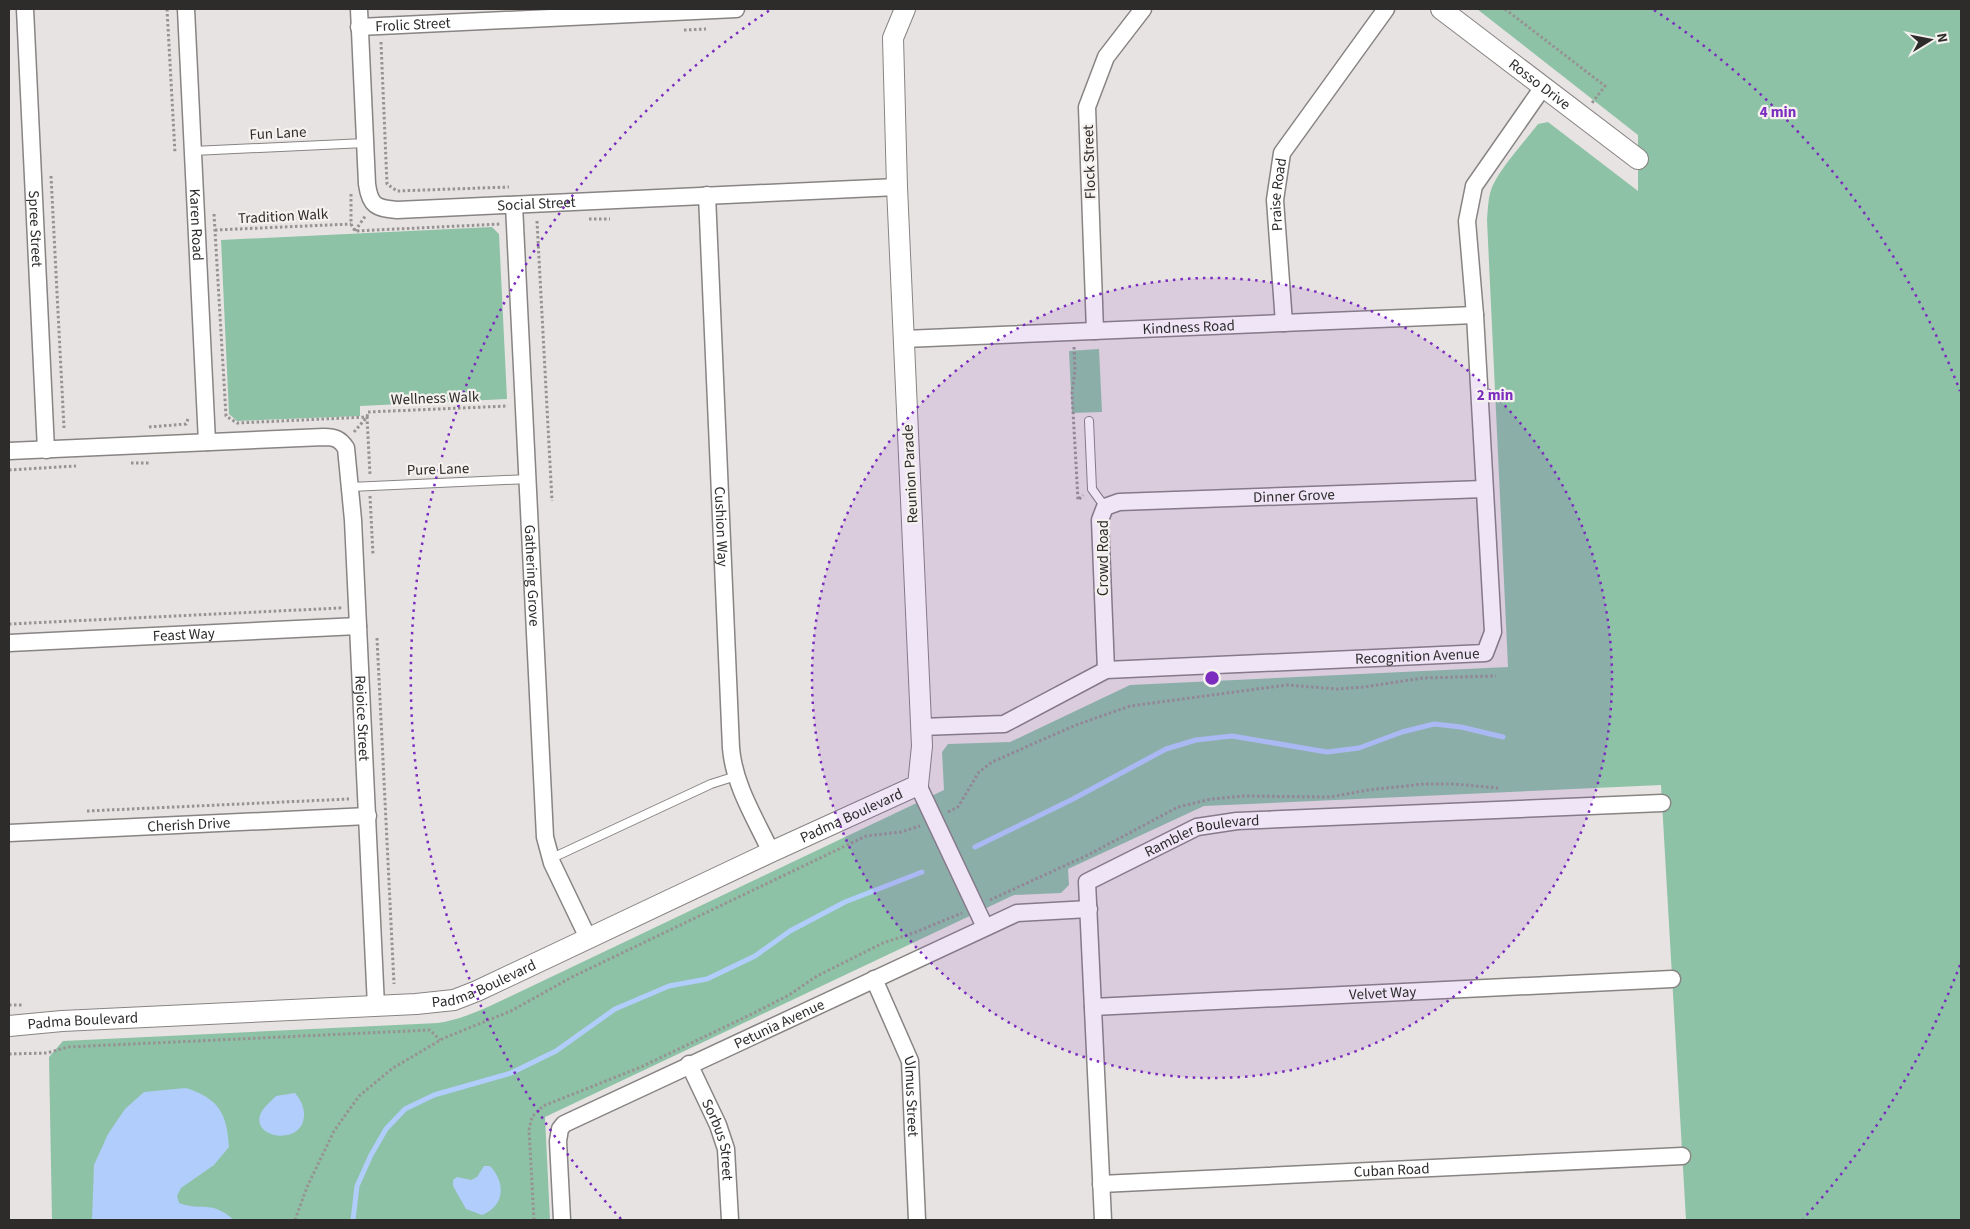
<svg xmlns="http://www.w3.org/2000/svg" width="1970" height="1229" viewBox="0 0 1970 1229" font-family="'Source Sans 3',sans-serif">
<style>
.green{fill:#8ec2a6}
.water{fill:#b1cdfb}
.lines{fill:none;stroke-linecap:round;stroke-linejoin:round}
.stream{stroke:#b1cdfb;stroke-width:5}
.service-casing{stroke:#878483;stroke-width:10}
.minor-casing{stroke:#878483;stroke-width:19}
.tertiary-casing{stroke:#878483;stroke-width:22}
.path{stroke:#969392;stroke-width:3;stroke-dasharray:2.5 2.5;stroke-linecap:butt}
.service{stroke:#fff;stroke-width:8}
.minor{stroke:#fff;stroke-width:16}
.tertiary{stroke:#fff;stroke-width:20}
.ring{fill:none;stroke:#7b2cbf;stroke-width:2.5;stroke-dasharray:2.5 5}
.labels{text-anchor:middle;stroke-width:4.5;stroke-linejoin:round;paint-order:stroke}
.street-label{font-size:15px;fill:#2d2c2b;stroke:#f4f1ef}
.centre{fill:#7b2cbf;stroke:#f4f1ef;stroke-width:2.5}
.ring-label{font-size:15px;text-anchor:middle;font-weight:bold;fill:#7b2cbf;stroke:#f4f1ef;stroke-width:4.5;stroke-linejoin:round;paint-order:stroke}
</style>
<rect width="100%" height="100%" fill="#e7e3e2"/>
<g class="green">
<path d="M1477,9H1961V1220H1686L1661,785L1204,806L1068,869L1069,885L1061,893L1014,895L545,1117L550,1220H52L49,1057L63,1041L438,1023C458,1020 474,1013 492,1005L944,790L942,752L948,744L1010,742L1130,685L1508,667L1487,220C1488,209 1488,195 1493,185C1502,166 1525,141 1538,124L1548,122L1638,191V135Z"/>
<path d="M492,227L499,234L507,399L360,406V416L237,421L229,414L221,240Z"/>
<path d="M1099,349L1102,412L1072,413L1069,351Z"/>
</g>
<g class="water">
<path d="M186,1088C219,1099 227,1113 229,1147L214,1165L181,1188L177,1196L179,1203C203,1212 210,1199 234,1220H92L94,1165L108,1134L125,1109L144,1092Z"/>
<path d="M295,1093C300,1099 304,1106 304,1114C305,1147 249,1139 261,1113C264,1107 271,1101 276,1096Z"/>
<path d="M484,1166H490C506,1183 505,1206 482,1215L466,1209L453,1186V1180L457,1177L471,1180L477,1177Z"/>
</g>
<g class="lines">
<g class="stream">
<path d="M975,847L1073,799L1166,749L1196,740L1232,736L1327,752L1359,748L1402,732L1434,724L1461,727L1503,737"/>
<path d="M353,1220L357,1186L371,1155L386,1129L405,1109L434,1095L511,1073L556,1051L615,1009L669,986L707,979L755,956L790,931L845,902L922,872"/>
</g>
<defs>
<g id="service">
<path d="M193,151L365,143"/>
<path d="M1089,421L1092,489L1105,507"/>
<path d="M350,487L528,479"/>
<path d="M550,859L711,784L736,776"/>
</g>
<g id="minor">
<path id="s1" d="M25,9L46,450"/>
<path id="s2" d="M186,9L207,442"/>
<path id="s3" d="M359,9L367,184C370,206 376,208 397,210L897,187"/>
<path id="s4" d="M359,27L736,9"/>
<path id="s5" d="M707,195L731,748C734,785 755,818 771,852"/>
<path id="s6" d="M514,205L545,837L552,863L588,938"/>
<path id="s7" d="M1284,323L1275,200L1282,153L1386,9"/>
<path d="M1095,331L1087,107L1106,57L1143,9"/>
<path id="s8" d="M904,339L1475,315"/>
<path id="s9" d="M9,451L324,437C335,437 340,439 346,448L353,520L376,1006"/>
<path id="s10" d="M9,643L358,626"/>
<path id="s11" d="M1106,670L1100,520L1105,507L1119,502L1484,489"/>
<path id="s12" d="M921,727L1004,724L1106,670L1485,653L1493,632L1475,315L1467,221L1474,186L1543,87"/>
<path d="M918,785L985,927"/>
<path id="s13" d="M9,833L368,816"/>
<path id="s14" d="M874,979L910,1061L917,1220"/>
<path id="s15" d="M1093,1007L1672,979"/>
<path id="s16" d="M689,1064L718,1125L726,1149L730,1220"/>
<path id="s17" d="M1101,1184L1682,1156"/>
<path id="s18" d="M562,1220L558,1141L560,1129L564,1124L1017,913L1089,909"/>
<path id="s19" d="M1103,1220L1087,882L1197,827L1237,821L1662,803"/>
</g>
<g id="tertiary">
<path id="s20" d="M1441,9L1638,159"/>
<path id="s21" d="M9,1026L62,1021L416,1004L454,1000L477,991L771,852L918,785L922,746L897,187L893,38L905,9"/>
</g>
</defs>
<use href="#service" class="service-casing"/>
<use href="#minor" class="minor-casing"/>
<use href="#tertiary" class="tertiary-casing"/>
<g class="path">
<path d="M167,9L175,153"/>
<path d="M1505,9L1605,86L1592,103"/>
<path d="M684,30L706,29"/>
<path d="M381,42L387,184L397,191L509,187"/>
<path d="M51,176L64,428"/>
<path d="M351,194V224L355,231L501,224"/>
<path d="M214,214L226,416L237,423L367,417L370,475"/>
<path d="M589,219H610"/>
<path d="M537,221L552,501"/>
<path d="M215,230L351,224"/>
<path d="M355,231L366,215"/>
<path d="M1074,347L1075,370L1072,393L1078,500L1083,495"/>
<path d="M149,427L186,424L188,419"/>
<path d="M354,432L367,417L368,412L508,406"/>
<path d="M131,463H150"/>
<path d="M9,470L76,466"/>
<path d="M370,496L373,555"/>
<path d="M9,624L340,608L339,606"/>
<path d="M377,638L394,984"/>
<path d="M87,811L349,799"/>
<path d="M948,812L958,807L979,772L992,762L1076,725L1130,706L1287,685L1337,689L1364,687L1423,678L1496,676"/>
<path d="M990,900L1088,855L1178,807L1211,799L1244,796L1330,797L1368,790L1424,784H1454L1498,788"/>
<path d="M9,1005H23"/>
<path d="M9,1054L47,1053L68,1047L430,1030L440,1040"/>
<path d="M295,1220L307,1187L334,1131L359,1096L393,1068L444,1038L511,1011L572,977L866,836L901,832L920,826"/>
<path d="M534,1220L529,1130L532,1117L543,1106L641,1067L754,1013L789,995L817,976L883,943L916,932L962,913"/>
</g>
<use href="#service" class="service"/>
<use href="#minor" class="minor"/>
<use href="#tertiary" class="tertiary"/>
</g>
<circle cx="1212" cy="678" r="400" fill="#7b2cbf" fill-opacity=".12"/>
<g class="ring">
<circle cx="1212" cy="678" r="400"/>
<path d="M1960 965A801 801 0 0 1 1803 1219M621 1219A801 801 0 0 1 770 10M1654 10A801 801 0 0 1 1960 391"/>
</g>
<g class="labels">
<g class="street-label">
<text dy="5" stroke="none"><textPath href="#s4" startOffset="54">Frolic Street</textPath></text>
<text dy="5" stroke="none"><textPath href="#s20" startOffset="124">Rosso Drive</textPath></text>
<text transform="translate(278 133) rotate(-3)" y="5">Fun Lane</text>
<text transform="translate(1089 162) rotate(-92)" y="5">Flock Street</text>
<text dy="5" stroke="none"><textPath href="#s7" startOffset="129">Praise Road</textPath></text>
<text dy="5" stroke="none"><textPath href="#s3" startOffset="360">Social Street</textPath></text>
<text transform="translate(283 216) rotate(-3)" y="5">Tradition Walk</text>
<text dy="5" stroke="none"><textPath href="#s2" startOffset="216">Karen Road</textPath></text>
<text dy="5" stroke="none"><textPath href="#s1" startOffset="220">Spree Street</textPath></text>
<text dy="5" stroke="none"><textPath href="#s8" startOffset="285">Kindness Road</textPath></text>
<text transform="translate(435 398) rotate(-2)" y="5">Wellness Walk</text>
<text transform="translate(438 469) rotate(-2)" y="5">Pure Lane</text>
<text transform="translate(910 474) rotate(-93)" y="5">Reunion Parade</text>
<text dy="5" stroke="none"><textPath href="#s11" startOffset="354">Dinner Grove</textPath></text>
<text dy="5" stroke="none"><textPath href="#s5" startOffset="332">Cushion Way</textPath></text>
<text transform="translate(1103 558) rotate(-90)" y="5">Crowd Road</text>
<text dy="5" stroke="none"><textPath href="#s6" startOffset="371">Gathering Grove</textPath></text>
<text dy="5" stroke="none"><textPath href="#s10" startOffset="175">Feast Way</textPath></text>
<text dy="5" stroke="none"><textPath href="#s12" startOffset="510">Recognition Avenue</textPath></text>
<text dy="5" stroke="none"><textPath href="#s9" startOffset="612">Rejoice Street</textPath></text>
<text dy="5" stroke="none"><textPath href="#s21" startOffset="884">Padma Boulevard</textPath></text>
<text dy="5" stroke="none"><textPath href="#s13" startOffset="180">Cherish Drive</textPath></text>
<text dy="5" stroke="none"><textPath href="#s19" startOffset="464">Rambler Boulevard</textPath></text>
<text dy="5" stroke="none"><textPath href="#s21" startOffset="479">Padma Boulevard</textPath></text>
<text dy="5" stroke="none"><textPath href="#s15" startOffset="290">Velvet Way</textPath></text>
<text dy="5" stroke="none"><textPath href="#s21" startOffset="74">Padma Boulevard</textPath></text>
<text dy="5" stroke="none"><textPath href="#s18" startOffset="335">Petunia Avenue</textPath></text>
<text dy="5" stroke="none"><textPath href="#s14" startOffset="125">Ulmus Street</textPath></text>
<text dy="5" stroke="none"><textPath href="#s16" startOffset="82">Sorbus Street</textPath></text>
<text dy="5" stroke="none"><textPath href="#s17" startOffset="291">Cuban Road</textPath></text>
</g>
</g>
<circle cx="1212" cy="678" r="8" class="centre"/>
<g class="ring-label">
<text x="1778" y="117">4 min</text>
<text x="1495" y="400">2 min</text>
</g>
<rect width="1970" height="1229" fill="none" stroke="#2d2c2b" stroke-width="20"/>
<g transform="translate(1930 40) rotate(80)" stroke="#f4f1ef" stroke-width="4" paint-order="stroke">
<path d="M0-4L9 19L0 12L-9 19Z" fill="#2d2c2b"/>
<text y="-8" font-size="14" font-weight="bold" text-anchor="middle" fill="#2d2c2b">N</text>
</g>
</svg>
